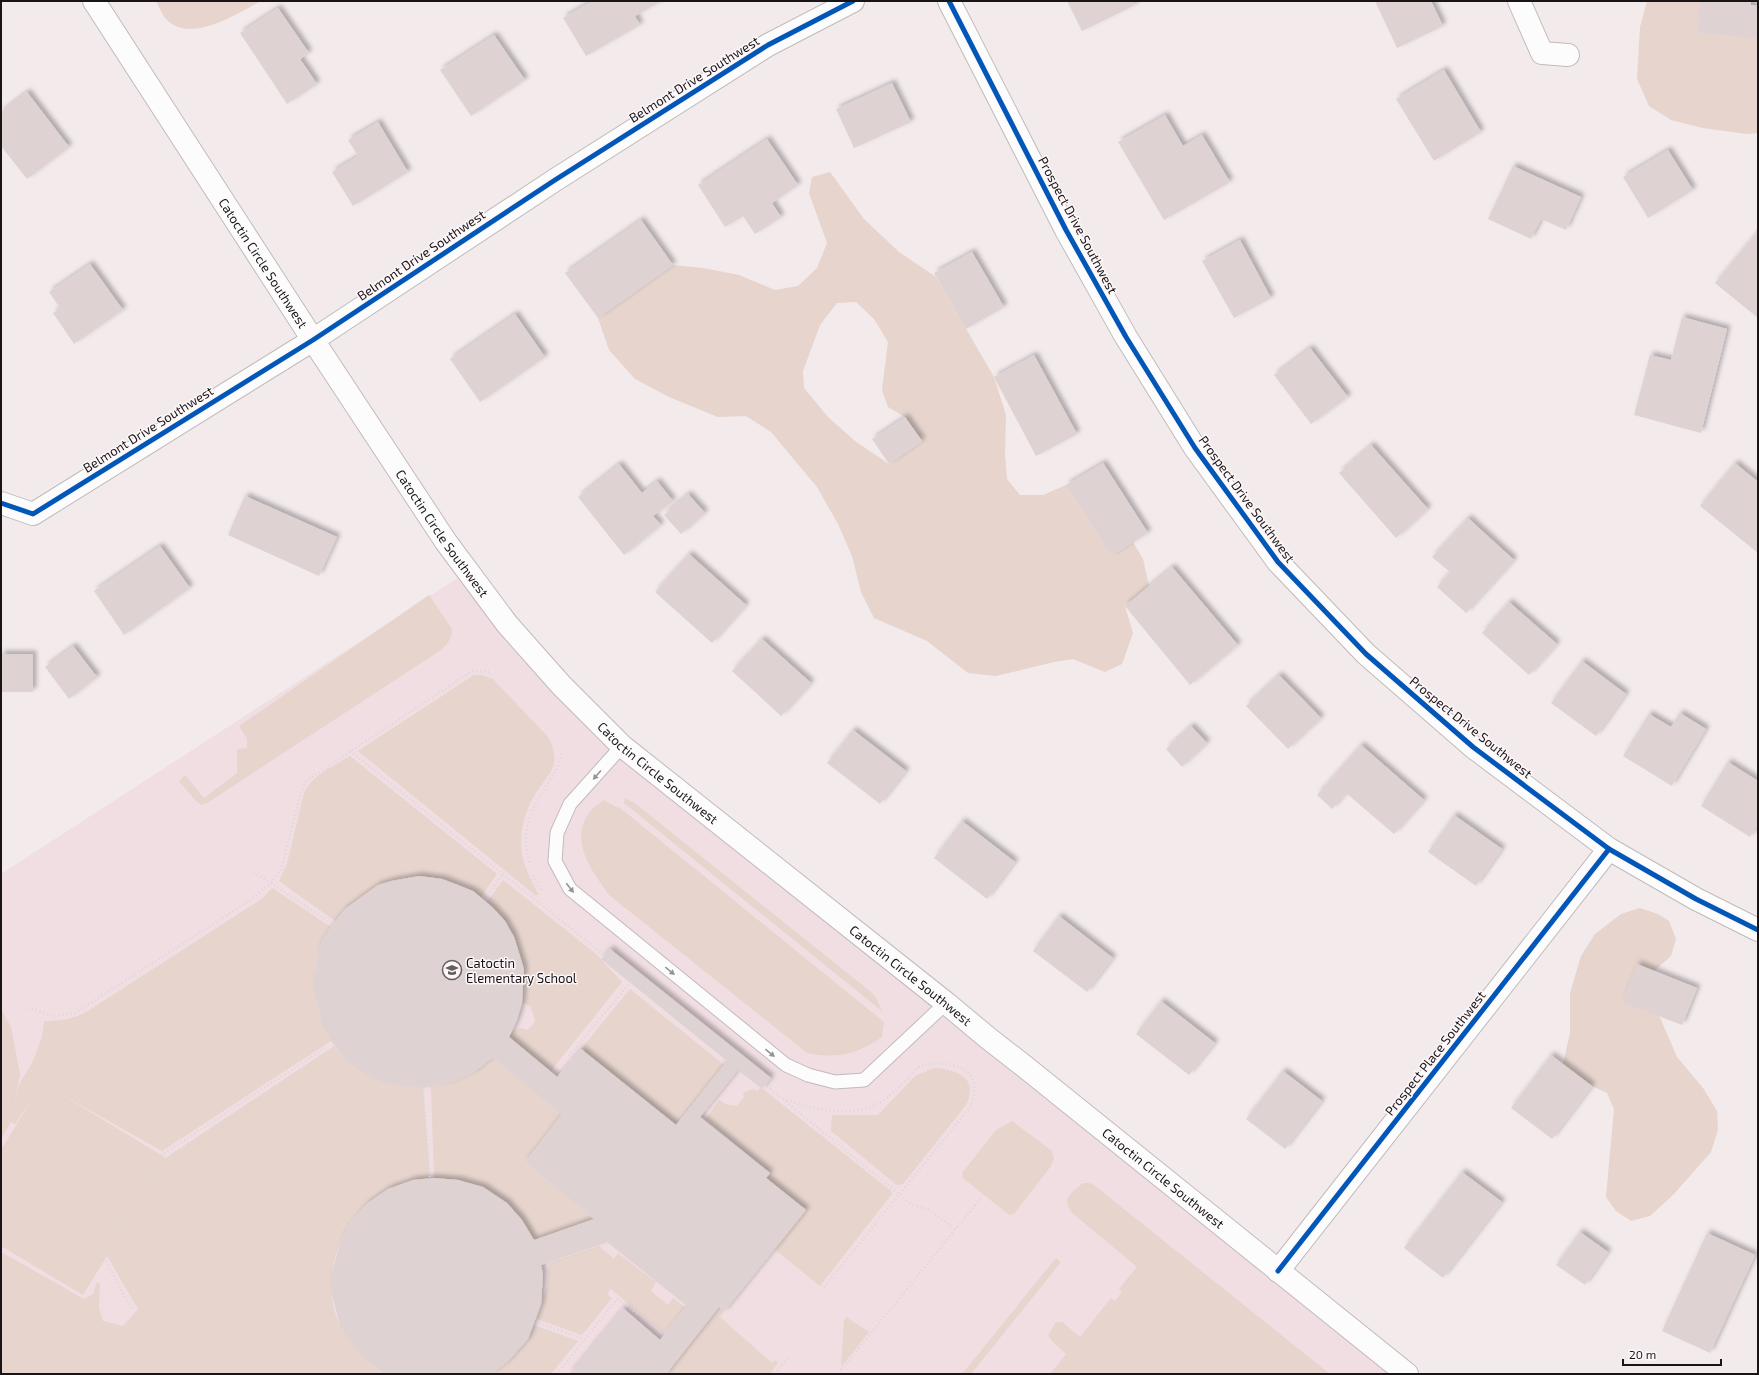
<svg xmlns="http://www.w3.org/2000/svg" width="1759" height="1375" viewBox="0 0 1759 1375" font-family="'Exo 2',sans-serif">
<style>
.built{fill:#f0dee3}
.green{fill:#e6d4cd;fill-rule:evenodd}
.building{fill:#ded2d2;filter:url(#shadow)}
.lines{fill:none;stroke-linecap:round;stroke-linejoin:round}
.lane-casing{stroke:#c1babc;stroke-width:15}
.street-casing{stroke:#c1babc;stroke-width:24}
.secondary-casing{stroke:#c1babc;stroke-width:24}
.path{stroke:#dad7d8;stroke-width:2.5;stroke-dasharray:1 3;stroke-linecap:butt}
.lane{stroke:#fdfcfc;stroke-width:13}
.street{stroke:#fdfcfc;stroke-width:22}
.secondary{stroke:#fdfcfc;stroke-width:22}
.cycleway-casing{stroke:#fdf7f9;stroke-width:8}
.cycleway{stroke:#0057b8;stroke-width:5}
.oneway{fill:#969494}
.labels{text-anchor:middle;stroke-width:3;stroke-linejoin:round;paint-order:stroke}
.street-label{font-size:13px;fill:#191415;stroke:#fdf7f9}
.poi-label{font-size:13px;fill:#191415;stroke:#fdf7f9;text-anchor:start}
</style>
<defs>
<filter id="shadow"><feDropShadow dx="3.5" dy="-3.5" stdDeviation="2" flood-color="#0004"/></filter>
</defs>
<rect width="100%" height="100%" fill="#f3eaec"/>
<path class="built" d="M467,572L562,686L1407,1374H1V874Z"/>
<g class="green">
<path d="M156,1H261C238,13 191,44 167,20C162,15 159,7 156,1Z"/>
<path d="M1647,1H1700L1697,33L1758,39V133L1746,134L1703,128L1671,120L1649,106L1637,79L1640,27Z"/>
<path d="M830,172L864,219L899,252L936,277L994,377L1006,415L1005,454L1007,479L1020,495H1043L1066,485L1111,556L1133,542L1143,559L1149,586L1125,606L1133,633L1122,664L1105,672L1073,659L1054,662L996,676L968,673L927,641L874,618L861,592L852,556L838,524L817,487L771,432L746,416L718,417L669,397L635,379L609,350L598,318L673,265L703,268L739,275L775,290L798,286L817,268L827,243L809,193L812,177ZM856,302L874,319L888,342L882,390L888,407L905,417L922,441L889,464L855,441L828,417L804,388L803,371L820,325L837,303Z"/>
<path d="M429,595L452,629C452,638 448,644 441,650L207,803L201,805L195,800L179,781L185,775L204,798L237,773V749L247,748V739L239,726Z"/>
<path d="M474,675H481L493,679L549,738C563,769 547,773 533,798C525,811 521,828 521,843C521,862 530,878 539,895H535L358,751Z"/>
<path d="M350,756L497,874L481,897C432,861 373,875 335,921L279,881L287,864L304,793C312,775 334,766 350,756Z"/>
<path d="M625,798L636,804L866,988L875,996L883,1012L624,803Z"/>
<path d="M604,800L618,808L619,807L884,1022L882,1037C856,1055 837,1059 807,1053L609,895C592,871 568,840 590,812C593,807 599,804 604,800Z"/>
<path d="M503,880L596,954L622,982L551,1071L509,1037L513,1030L521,1028L527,1030L533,1025L535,1019L530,1006L522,1003C527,963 517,930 487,902Z"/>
<path d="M272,888L331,927C327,934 321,941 319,949C308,980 316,1013 331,1041L162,1151L59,1093L166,1158L163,1163L167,1157L334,1046L346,1060L387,1084L423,1088L430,1178C407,1181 384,1188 366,1204C335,1233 321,1286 340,1325C344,1332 350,1338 355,1344C363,1356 372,1366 385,1374H1V1252L84,1299L93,1294L97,1282L100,1284L99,1308L103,1321L123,1326L138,1309L107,1256L83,1295L1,1246V1150L33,1097L15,1124L11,1122L1,1139V1009L11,1027L20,1074L14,1108L19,1085L34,1059L42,1037L44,1021C63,1021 75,1019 91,1009L263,898Z"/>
<path d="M1640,908L1658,914L1669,921L1676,939L1671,956L1654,971L1637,964L1677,1057L1703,1088L1717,1111L1718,1130L1711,1152L1674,1194L1650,1216L1631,1221L1616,1211L1606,1197L1614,1109L1607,1093L1592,1086L1563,1064L1570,1033V993L1581,956L1595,934L1621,914Z"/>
<path d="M630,989L724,1065L676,1125L581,1049Z"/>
<path d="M492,1058L562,1114L525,1162L594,1219L534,1240L483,1187L458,1180L434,1178L431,1087C456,1083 473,1073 492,1058Z"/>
<path d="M934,1068C956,1069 980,1078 966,1105L903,1184L897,1185L831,1131L832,1115H878L915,1076Z"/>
<path d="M760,1088L763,1089L891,1191L892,1194L820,1286L774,1249L806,1209L766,1178L770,1173L706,1119L719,1100L728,1105L737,1106L744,1097L743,1093L753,1089L758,1091Z"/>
<path d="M1012,1121L1052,1151L1054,1158L1051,1166L1014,1214L1009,1215L963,1178L962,1173L996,1130Z"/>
<path d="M1083,1183H1089L1094,1185L1330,1374H1050L1066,1354L1051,1340L1048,1335L1056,1322H1062L1080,1337L1111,1298L1115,1301L1122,1292L1119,1289L1137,1267L1072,1213L1068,1207L1067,1199L1071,1193Z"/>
<path d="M599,1246L614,1259L618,1253L656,1282L651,1291L668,1305L673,1298L685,1307L663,1333L611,1289L607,1294L612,1298L582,1335L537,1319L547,1287L549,1263Z"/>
<path d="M1056,1258L1061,1262L971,1374H962Z"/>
<path d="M719,1307L724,1312L720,1317L772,1363L775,1360L778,1363L770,1374L667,1373Z"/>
<path d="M846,1317L869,1332L841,1367L844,1321Z"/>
<path d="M534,1325L578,1341L551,1374H491C510,1363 525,1345 534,1325Z"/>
</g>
<g class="building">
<path d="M592,1H662L635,16L640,25L586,56L563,18Z"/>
<path d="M1067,1H1133L1135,5L1082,31Z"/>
<path d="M1375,1H1431L1443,26L1397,48Z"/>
<path d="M1700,1H1751V5L1758,6V39L1697,33Z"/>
<path d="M278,8L309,53L300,59L317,84L287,104L240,33Z"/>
<path d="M494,35L525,80L471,116L440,70Z"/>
<path d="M1444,70L1481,132L1434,161L1396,99Z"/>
<path d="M892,83L911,122L854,148L836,109Z"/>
<path d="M27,92L69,147L27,179L1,146V112Z"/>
<path d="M1165,115L1183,146L1202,135L1230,182L1164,220L1118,142Z"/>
<path d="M378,122L408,172L353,206L332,172L358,156L348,140Z"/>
<path d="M767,139L798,185L772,203L781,217L755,234L743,216L725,227L698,185Z"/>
<path d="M1668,150L1693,190L1648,218L1623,177Z"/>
<path d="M1513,166L1581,197L1566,230L1541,219L1531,239L1488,219Z"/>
<path d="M641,220L673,265L598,318L565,273Z"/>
<path d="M1758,231V318L1715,283Z"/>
<path d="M1240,240L1271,298L1234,318L1202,261Z"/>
<path d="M972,252L1004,307L966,329L934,273Z"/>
<path d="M90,264L123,310L74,344L53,313L60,308L49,292Z"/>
<path d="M515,314L545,357L480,402L450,359Z"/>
<path d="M1682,317L1727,329L1701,433L1634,415L1650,355L1671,360Z"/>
<path d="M1310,348L1348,397L1311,424L1274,375Z"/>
<path d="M1034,355L1077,434L1036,456L994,377Z"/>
<path d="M905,417L922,441L889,464L872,439Z"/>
<path d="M1371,445L1428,509L1396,538L1339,473Z"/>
<path d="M1103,463L1148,533L1111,556L1066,485Z"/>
<path d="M1735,463L1758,482V553L1700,506Z"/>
<path d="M619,464L642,493L657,481L673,501L653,516L661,525L624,555L578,497Z"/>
<path d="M688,494L705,513L681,534L664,515Z"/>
<path d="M245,496L337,537L319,576L228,535Z"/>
<path d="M1468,518L1514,560L1466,613L1437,587L1450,572L1432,557Z"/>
<path d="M160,546L190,588L124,635L94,591Z"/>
<path d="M689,554L746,605L712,643L655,592Z"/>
<path d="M1172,567L1238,645L1190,685L1125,606Z"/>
<path d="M1509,602L1557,644L1529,675L1482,633Z"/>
<path d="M762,639L811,683L781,716L732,671Z"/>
<path d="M73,646L97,677L69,699L45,667Z"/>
<rect x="1" y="654" width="32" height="38"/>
<path d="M1582,661L1626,694L1596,736L1551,703Z"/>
<path d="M1279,675L1321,718L1288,749L1246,706Z"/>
<path d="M1680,713L1706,729L1672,786L1623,756L1649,714L1671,727Z"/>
<path d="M1191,726L1207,743L1182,767L1166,749Z"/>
<path d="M853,730L906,771L880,804L827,763Z"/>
<path d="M1361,745L1424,800L1394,834L1346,793L1332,809L1317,795Z"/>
<path d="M1728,762L1758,781V824L1750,837L1701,806Z"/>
<path d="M1454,815L1502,849L1476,886L1428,852Z"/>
<path d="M962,821L1015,862L987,899L934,858Z"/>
<path d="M419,876L442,879L473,891L493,908L505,921L514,937L524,969L522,1003L517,1020L509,1037L557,1077L581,1049L676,1125L727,1061L601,959L610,949L771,1078L762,1089L738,1070L700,1117L770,1173L766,1178L806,1210L724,1312L719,1307L667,1373L668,1374H569L623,1308L660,1340L687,1306L607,1242L541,1265L543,1274L541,1304L528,1339L508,1361L491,1374H385L366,1360L352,1344L340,1325L331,1291V1278L339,1247L343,1236L357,1215L367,1204L388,1189L413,1180L434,1178L458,1180L483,1187L507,1203L522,1220L534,1240L594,1219L525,1162L562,1114L492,1058L473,1073L448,1084L423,1088L387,1084L367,1075L346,1060L331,1041L322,1024L314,992V975L319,947L329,929L345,909L378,885L391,881Z"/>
<path d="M1059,916L1113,958L1087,992L1033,951Z"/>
<path d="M1637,964L1697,988L1682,1025L1622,1002Z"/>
<path d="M1161,1001L1215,1043L1189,1075L1136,1034Z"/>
<path d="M1551,1055L1592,1086L1552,1139L1511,1108Z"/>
<path d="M1283,1071L1322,1101L1285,1149L1246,1119Z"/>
<path d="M1462,1172L1502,1202L1443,1278L1404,1248Z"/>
<path d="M1580,1232L1608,1252L1585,1285L1556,1265Z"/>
<path d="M1707,1233L1755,1255L1710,1353L1662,1331Z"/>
</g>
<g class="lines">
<defs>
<path id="lane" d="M622,746L570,804L557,833L555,861L570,889L786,1065L808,1075L835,1082L864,1080L946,1003"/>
<g id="street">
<path d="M949,1L1066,230L1126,337L1195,448L1278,562L1366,654L1473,747L1609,849L1696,899L1758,930"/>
<path d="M1519,1L1542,53L1568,55"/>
<path d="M1,503L33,514L313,340L555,180L768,45L853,1"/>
<path d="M1278,1271L1609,849"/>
</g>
<g id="secondary">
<path id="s1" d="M94,1L313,340L446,542L507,624L562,686L622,746L946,1003L988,1038L1024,1066L1407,1374"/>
</g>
</defs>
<use href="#lane" class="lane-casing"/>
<use href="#street" class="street-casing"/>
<use href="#secondary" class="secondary-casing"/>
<g class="path">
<path d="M350,751L736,1061L687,1121"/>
<path d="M529,862C528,856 526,850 526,844C524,816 542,794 555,772C559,767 560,758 562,752"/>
<path d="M254,872L328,921"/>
<path d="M533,875L536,883L542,891"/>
<path d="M487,895L503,874"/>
<path d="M28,1008L53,1016L75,1013L249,901L272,882L281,870L301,793L306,781L472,671L491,672"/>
<path d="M569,1056L634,978"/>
<path d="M736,1061L911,1204L928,1210L956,1229"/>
<path d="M423,1088L430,1178"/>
<path d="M783,1099C809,1107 840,1117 867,1108C884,1103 895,1091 908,1078C912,1074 916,1068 921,1066C929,1063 937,1063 945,1064C952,1065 959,1066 965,1070C978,1079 975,1094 971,1106L824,1287"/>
<path d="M131,1308L102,1254L160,1156L328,1046"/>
<path d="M539,1323L584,1339"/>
<path d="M557,1374L617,1299L638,1314"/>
<path d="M774,1374L788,1358"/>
<path d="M840,1374L841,1370L981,1198"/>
</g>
<use href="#lane" class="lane"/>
<use href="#street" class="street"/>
<use href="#secondary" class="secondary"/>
<defs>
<g id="cycleway">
<path d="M949,1L1066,230L1126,337L1195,448L1278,562L1366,654L1473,747L1609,849L1696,899L1758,930"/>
<path d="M1,503L33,514L313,340L555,180L768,45L853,1"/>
<path d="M1278,1271L1609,849"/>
</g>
</defs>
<use href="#cycleway" class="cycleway-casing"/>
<use href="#cycleway" class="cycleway"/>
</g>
<defs><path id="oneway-solid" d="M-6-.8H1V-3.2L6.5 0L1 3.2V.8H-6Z"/></defs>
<g class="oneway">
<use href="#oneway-solid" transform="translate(597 775) rotate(131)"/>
<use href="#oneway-solid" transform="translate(570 888) rotate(52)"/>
<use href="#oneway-solid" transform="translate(670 971) rotate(39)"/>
<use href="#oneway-solid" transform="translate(770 1053) rotate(39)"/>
</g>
<defs>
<symbol id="school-ring" viewBox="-11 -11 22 22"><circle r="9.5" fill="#fdf7f9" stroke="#655f60" stroke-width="1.5"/><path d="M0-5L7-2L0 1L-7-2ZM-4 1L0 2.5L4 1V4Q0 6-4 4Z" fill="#655f60"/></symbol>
</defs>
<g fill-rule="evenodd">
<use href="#school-ring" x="441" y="959" width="22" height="22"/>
</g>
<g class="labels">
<g class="street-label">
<text transform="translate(694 79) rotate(-32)" y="5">Belmont Drive Southwest</text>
<text transform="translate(1078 225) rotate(62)" y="5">Prospect Drive Southwest</text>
<text transform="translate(421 255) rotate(-34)" y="5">Belmont Drive Southwest</text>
<text dy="5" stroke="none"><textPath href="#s1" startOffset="312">Catoctin Circle Southwest</textPath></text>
<text transform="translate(148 429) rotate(-32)" y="5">Belmont Drive Southwest</text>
<text transform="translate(1247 499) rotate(54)" y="5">Prospect Drive Southwest</text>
<text dy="5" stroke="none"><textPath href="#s1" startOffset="636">Catoctin Circle Southwest</textPath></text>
<text transform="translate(1471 727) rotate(39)" y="5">Prospect Drive Southwest</text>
<text dy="5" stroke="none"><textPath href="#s1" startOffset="960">Catoctin Circle Southwest</textPath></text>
<text dy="5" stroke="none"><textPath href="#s1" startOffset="1284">Catoctin Circle Southwest</textPath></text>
<text transform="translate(1435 1053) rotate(-52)" y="5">Prospect Place Southwest</text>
<text dy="5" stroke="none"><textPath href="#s1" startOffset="1608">Catoctin Circle Southwest</textPath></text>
</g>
<g class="poi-label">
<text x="466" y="968">Catoctin<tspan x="466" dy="15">Elementary School</tspan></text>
</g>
</g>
<rect width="1759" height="1375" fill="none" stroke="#191415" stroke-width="4"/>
<path d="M1623 1359v6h98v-6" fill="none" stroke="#191415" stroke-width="2"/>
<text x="1629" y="1359" font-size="12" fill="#191415" stroke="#fdf7f9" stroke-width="3" paint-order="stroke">20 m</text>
</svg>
